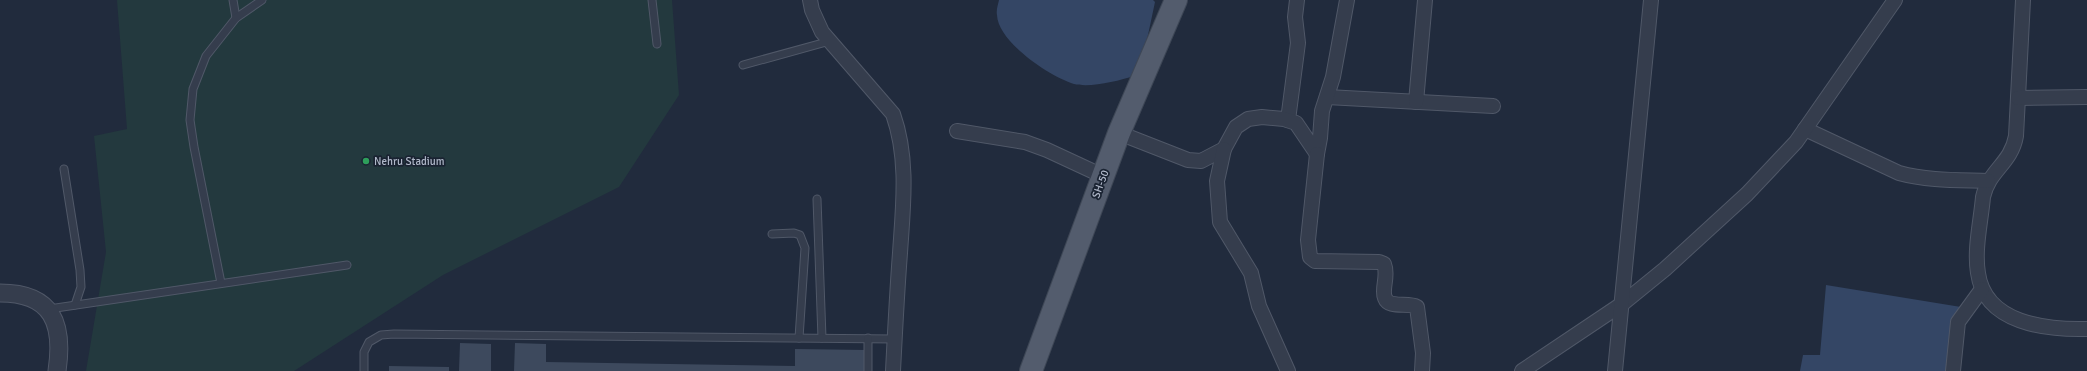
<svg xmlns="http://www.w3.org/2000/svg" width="2087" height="371" viewBox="0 0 2087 371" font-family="Signika,sans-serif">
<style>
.green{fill:#23393e}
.water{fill:#344665}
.building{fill:#3d495d}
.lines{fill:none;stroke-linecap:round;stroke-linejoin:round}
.service-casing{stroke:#505868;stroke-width:9}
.minor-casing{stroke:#505868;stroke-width:16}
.tertiary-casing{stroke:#505868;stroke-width:19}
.primary-casing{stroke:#3e4756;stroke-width:24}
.service{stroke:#353d4d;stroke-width:7}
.minor{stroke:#353d4d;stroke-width:14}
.tertiary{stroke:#353d4d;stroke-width:17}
.primary{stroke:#535c6d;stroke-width:22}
.leisure-dot{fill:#2e9e5b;stroke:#1a2332;stroke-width:1.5}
.labels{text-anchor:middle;stroke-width:3.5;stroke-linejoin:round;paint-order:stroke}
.poi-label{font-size:11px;fill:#b0b8c9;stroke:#1a2332;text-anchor:start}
.street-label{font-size:11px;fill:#b0b8c9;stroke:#1a2332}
</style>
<rect width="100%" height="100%" fill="#212b3d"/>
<path class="green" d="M117,0H672L679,95L619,187L443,275L294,371H86L106,252L94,136L127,129Z"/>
<g class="water">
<path d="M999,0H1153L1155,2L1148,35L1134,76C1118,81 1090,88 1074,84C1050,77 998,42 997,15C996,10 998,5 999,0Z"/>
<path d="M1826,285L1961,307L1946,371H1800L1803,355H1820Z"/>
</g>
<g class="building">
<path d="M460,343L491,344V371H459Z"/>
<path d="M515,343L546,344V362L795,366V349L867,350L866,371H514Z"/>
<path d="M389,366L449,367V371H389Z"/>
</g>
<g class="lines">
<defs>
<g id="service">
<path d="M233,0L236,18"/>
<path d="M652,0L657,44"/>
<path d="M743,65L830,41"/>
<path d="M64,169L80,270L81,287L75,305"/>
<path d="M817,199L822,338"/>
<path d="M772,234L794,233L800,235L805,248L799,338"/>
<path d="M221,283L194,147L190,120L193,89L206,56L236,18L262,0"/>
<path d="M49,309L347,265"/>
<path d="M364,371V352L369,342L381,335L394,334L895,339"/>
<path d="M868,371V338"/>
</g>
<g id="minor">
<path d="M810,0L812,10L822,32L893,114C909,159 903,207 900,253C897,292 895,332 893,371"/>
<path d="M2023,0L2016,136C2011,164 1989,170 1983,197C1981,221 1974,249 1978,273C1985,324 2047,330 2087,329"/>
<path d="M1327,97L1493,106"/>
<path d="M2018,98L2087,97"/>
<path d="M1416,102L1425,0"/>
<path d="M1288,120L1298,43L1295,17L1297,0"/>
<path d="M1805,129L1899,173C1928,181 1958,180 1988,181"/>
<path d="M957,131L1025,142L1047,150L1103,176"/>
<path d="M1119,133L1188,160L1201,161L1224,149L1236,127L1248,119L1262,117L1284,119L1296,123L1317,154L1320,138L1322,111L1333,77L1347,0"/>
<path d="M1224,149L1217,181L1220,222L1251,273L1259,306L1288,371"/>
<path d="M1317,154L1308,240L1310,257L1315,261L1379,262L1384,264C1389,276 1381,289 1385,298C1389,309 1408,302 1417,307L1423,353L1422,371"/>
<path d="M1522,371L1622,304L1665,269L1747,194L1796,142L1895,0"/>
<path d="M1615,371L1651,0"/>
<path d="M1953,371L1958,322L1982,289"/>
</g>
<path id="tertiary" d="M0,293C53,293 64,324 57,371"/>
<path id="primary" d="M1031,371L1119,133L1176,0"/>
</defs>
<use href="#service" class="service-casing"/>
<use href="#minor" class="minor-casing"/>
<use href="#tertiary" class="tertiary-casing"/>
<use href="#primary" class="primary-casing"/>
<use href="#service" class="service"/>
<use href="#minor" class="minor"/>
<use href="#tertiary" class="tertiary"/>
<use href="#primary" class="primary"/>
</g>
<circle class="leisure-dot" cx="366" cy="161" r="4"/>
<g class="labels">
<g class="poi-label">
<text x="374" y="165">Nehru Stadium</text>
</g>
<g class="street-label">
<text transform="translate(1100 184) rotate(-70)" y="4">SH-50</text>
</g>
</g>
</svg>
